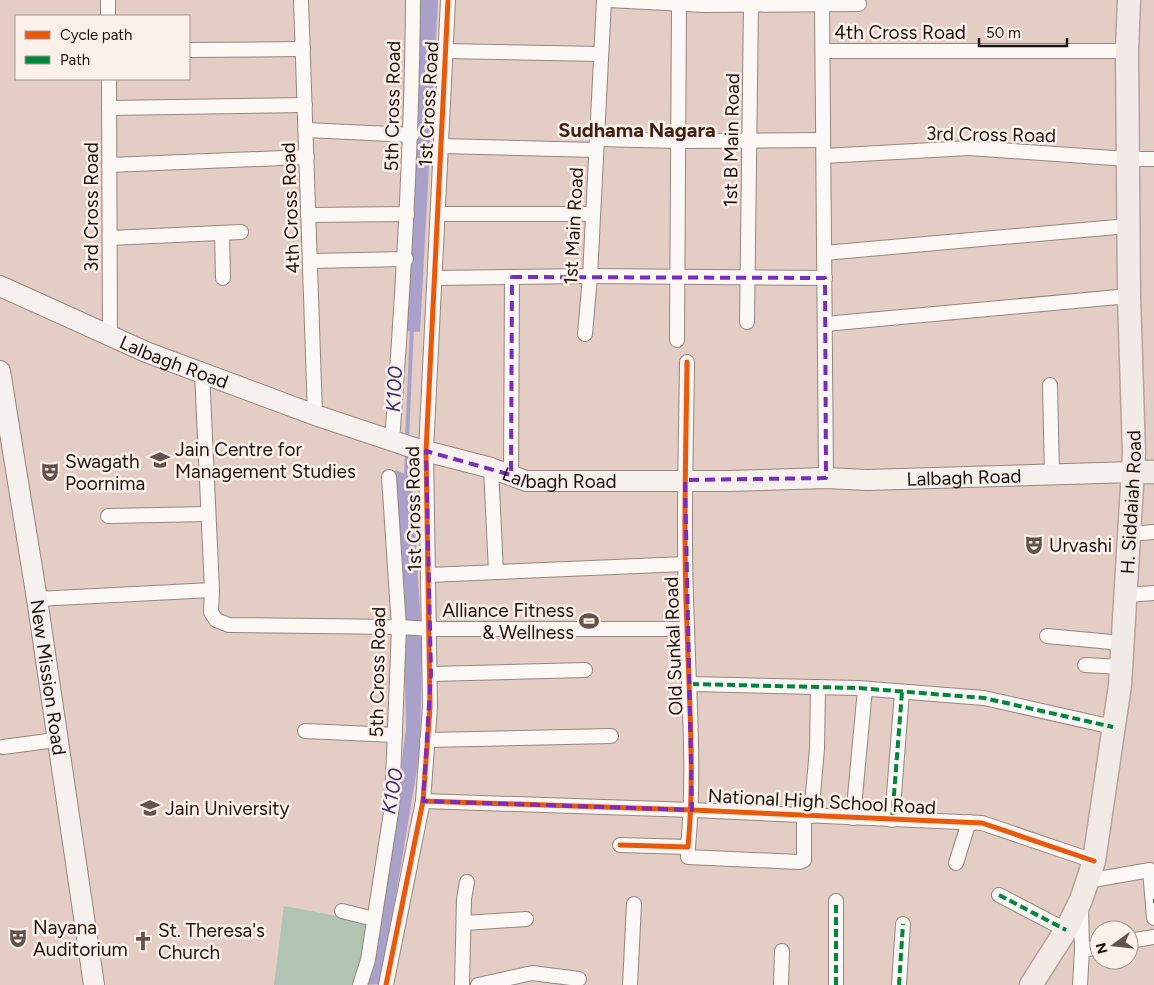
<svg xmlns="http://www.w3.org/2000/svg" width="1154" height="985" viewBox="0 0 1154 985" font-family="Figtree,sans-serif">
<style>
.green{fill:#b1c3b2}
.water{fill:#a9a1ca}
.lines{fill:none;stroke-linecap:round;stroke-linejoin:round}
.stream{stroke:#a9a1ca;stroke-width:4}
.minor-casing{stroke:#95867f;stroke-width:16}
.secondary-casing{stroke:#95867f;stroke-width:22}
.primary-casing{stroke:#b6a39b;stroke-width:25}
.minor{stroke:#fbf8f6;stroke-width:14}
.secondary{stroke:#f6f1ee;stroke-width:20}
.primary{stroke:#f2eae6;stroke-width:22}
.quiet{stroke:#00873e;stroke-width:4;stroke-dasharray:8 4;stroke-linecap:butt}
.cycleway-casing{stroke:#fcf0eb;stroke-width:8}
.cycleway{stroke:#e8590c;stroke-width:5}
.marked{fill:none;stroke:#7b2cbf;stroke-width:4;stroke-dasharray:10 6;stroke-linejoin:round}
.labels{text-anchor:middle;stroke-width:5;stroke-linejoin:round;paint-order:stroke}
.street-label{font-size:19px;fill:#1e110b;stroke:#fcf0eb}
.poi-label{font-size:19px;fill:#1e110b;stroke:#fcf0eb;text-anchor:start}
.neighbourhood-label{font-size:20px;font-weight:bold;fill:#3e2113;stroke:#fcf0eb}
.water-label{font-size:20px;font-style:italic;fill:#352a73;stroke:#fcf0eb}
</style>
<rect width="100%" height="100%" fill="#e3cdc4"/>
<path class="green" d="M284,906L369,922L364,960L356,985H274Z"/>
<g class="water">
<path d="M419,0H438L420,332L406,331Z"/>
<path d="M395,470L412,477L422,644L420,751L381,984L365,985L397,803L406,728L404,631Z"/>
</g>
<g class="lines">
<g class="stream">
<path d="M407,439L412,326"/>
<path d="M406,479L407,451"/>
</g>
<defs>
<g id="minor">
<path d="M108,0V16"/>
<path d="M301,0L315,415"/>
<path d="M608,0L704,5L859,4"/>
<path d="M822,4L826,478"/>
<path d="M189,50L303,49"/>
<path d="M446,51L600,54"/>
<path d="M823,51H1127"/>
<path d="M109,79L110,334"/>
<path d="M109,108L305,105"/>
<path d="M306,130L412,135"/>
<path d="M597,139L680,141L823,140"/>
<path d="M441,146L596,150"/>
<path d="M824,156L969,148L1128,159H1154"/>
<path d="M109,165L307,157"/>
<path d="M438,214H592"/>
<path d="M308,215L407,214"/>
<path d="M222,233L223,278"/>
<path d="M110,238L241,232"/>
<path d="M824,253L1128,226"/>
<path d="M310,261L406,259"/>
<path d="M435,278L590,276L825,278"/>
<path d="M747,322L751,4"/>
<path d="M825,324L1129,296"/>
<path d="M585,334L590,276L604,0"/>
<path d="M677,340L679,3"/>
<path d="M1050,385L1052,475"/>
<path d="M392,441C403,294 412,148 413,0"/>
<path d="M491,468L496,572"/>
<path d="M511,475L512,277"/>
<path d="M108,516L208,514"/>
<path d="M1130,534L1154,532"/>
<path d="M429,575L685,564"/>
<path d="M212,590L211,612L216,620L229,625L399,627L430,629H687"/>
<path d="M1126,595L1154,593"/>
<path d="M37,599L212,590L202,372"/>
<path d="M1047,636L1122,643"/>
<path d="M1085,665L1121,667"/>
<path d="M431,674L585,670"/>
<path d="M691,684L858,688L984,698L1113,727"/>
<path d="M305,731L395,735"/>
<path d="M427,740L611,736"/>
<path d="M3,747L48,741"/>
<path d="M423,801L692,810L982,823L1094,861"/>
<path d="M811,816L817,749L818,687"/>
<path d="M853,818L865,689"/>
<path d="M892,820L902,692"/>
<path d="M620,845L688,847C695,774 689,700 687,627C683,539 686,450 687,362"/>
<path d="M688,847V857L799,862L804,860V815"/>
<path d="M956,863L969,822"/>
<path d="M1087,881L1150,870L1154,918"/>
<path d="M999,895L1066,930"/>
<path d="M342,911L374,919"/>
<path d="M465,923L526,919"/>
<path d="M1129,941L1154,937"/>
<path d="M1082,950L1099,947"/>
<path d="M360,985L368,960L392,806L399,627L389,477"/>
<path d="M386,985L423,801L430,707L426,451L448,0"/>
<path d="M462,985L464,899L467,882"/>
<path d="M478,985L532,973L579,979"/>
<path d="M630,985L634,904"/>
<path d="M781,985L782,951"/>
<path d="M836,985V901"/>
<path d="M899,985L903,924"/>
<path d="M1080,985L1082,950L1081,906"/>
</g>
<g id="secondary">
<path id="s1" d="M0,286L146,352L315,415L414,448L491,468L526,481H729L826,478L867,480L1134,472"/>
<path id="s2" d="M0,371L37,599L94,985"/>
</g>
<g id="primary">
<path d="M1134,472H1154"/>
<path id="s3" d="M1031,985L1066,930L1081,900L1094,861L1120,685L1134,453L1129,296L1127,51L1129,0"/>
</g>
</defs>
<use href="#minor" class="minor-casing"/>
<use href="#secondary" class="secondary-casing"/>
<use href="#primary" class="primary-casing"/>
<use href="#minor" class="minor"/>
<use href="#secondary" class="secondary"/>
<use href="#primary" class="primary"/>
<g class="quiet">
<path d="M691,684L858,688L984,698L1113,727"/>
<path d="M892,820L902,692"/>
<path d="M999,895L1066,930"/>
<path d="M1153,901H1154"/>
<path d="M836,985V901"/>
<path d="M899,985L903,924"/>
</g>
<defs>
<g id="cycleway">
<path d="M423,801L692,810L982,823L1094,861"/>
<path d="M620,845L688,847C695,774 689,700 687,627C683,539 686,450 687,362"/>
<path d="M386,985L423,801L430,707L426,451L448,0"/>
</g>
</defs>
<use href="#cycleway" class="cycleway-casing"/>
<use href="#cycleway" class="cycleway"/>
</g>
<path class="marked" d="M512,277L825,278L826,478L685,480L692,810L423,801L431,674L426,451L511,475Z"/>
<defs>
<symbol id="university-bare" viewBox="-9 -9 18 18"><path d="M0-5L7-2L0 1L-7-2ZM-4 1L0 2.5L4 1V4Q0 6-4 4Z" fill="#63534c" stroke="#fcf0eb" stroke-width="2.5" paint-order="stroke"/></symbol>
<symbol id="theatre-bare" viewBox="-9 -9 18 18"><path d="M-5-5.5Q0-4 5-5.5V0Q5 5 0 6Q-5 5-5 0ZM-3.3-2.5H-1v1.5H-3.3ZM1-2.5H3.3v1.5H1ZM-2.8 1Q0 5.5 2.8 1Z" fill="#63534c" stroke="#fcf0eb" stroke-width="2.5" paint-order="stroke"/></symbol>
<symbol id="stadium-bare" viewBox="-9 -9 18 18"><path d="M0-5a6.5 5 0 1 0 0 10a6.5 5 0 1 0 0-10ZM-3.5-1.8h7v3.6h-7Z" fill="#63534c" stroke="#fcf0eb" stroke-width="2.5" paint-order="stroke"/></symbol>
<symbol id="church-bare" viewBox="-9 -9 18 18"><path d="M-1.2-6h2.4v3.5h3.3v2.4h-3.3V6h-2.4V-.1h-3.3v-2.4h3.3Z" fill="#63534c" stroke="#fcf0eb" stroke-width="2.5" paint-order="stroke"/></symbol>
</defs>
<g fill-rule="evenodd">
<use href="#university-bare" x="146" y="446" width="28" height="28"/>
<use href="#theatre-bare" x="36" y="458" width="28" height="28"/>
<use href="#theatre-bare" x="1020" y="531" width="28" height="28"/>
<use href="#stadium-bare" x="575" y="607" width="28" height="28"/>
<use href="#university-bare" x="136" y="794" width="28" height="28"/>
<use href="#theatre-bare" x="4" y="924" width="28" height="28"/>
<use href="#church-bare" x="129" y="927" width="28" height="28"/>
</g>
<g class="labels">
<g class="street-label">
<text x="900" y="39">4th Cross Road</text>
<text transform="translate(428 104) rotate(-87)" y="7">1st Cross Road</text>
<text transform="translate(392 106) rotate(-89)" y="7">5th Cross Road</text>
<text transform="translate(991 134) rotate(1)" y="7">3rd Cross Road</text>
<text transform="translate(731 140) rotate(-89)" y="7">1st B Main Road</text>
<text transform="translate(91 207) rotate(-90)" y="7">3rd Cross Road</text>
<text transform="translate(290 208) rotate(-92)" y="7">4th Cross Road</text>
<text transform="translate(573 226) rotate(-87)" y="7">1st Main Road</text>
<text dy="7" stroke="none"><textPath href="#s1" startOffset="190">Lalbagh Road</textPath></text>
<text dy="7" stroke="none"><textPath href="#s1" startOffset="595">Lalbagh Road</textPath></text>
<text dy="7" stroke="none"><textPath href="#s1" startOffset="1000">Lalbagh Road</textPath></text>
<text dy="7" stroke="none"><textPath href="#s3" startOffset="501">H. Siddaiah Road</textPath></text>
<text transform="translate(413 509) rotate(-91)" y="7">1st Cross Road</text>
<text transform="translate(673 646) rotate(-92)" y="7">Old Sunkal Road</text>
<text transform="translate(377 672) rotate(-89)" y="7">5th Cross Road</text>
<text dy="7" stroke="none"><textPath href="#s2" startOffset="310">New Mission Road</textPath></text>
<text transform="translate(822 801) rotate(3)" y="7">National High School Road</text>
</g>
<g class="poi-label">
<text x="175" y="456">Jain Centre for<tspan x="175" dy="22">Management Studies</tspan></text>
<text x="65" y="468">Swagath<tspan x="65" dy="22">Poornima</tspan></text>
<text x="1049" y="552">Urvashi</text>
<text x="574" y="617" text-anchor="end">Alliance Fitness<tspan x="574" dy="22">&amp; Wellness</tspan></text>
<text x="165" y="815">Jain University</text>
<text x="33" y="934">Nayana<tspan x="33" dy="22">Auditorium</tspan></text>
<text x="158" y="937">St. Theresa's<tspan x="158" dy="22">Church</tspan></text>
</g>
<g class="neighbourhood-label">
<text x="637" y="137">Sudhama Nagara</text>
</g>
<g class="water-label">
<text transform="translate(394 389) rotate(-87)" y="7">K100</text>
<text transform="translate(392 791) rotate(-80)" y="7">K100</text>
</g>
</g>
<rect x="15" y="15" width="175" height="65" fill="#fcf0eb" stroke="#a39791"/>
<rect x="25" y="31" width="25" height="8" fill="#e8590c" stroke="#a39791"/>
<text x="60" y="40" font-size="15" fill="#1e110b">Cycle path</text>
<rect x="25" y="56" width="25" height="8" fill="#00873e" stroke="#a39791"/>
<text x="60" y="65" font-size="15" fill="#1e110b">Path</text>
<g transform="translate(1114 945) rotate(255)"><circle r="24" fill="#fcf0eb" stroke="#a39791"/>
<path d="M0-4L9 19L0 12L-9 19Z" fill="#63534c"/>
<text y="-8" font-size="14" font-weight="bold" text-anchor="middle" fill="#1e110b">N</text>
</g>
<path d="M979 38v8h88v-8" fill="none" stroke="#1e110b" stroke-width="2.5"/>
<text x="986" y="38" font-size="15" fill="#1e110b" stroke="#fcf0eb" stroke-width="4" paint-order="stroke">50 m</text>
</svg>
